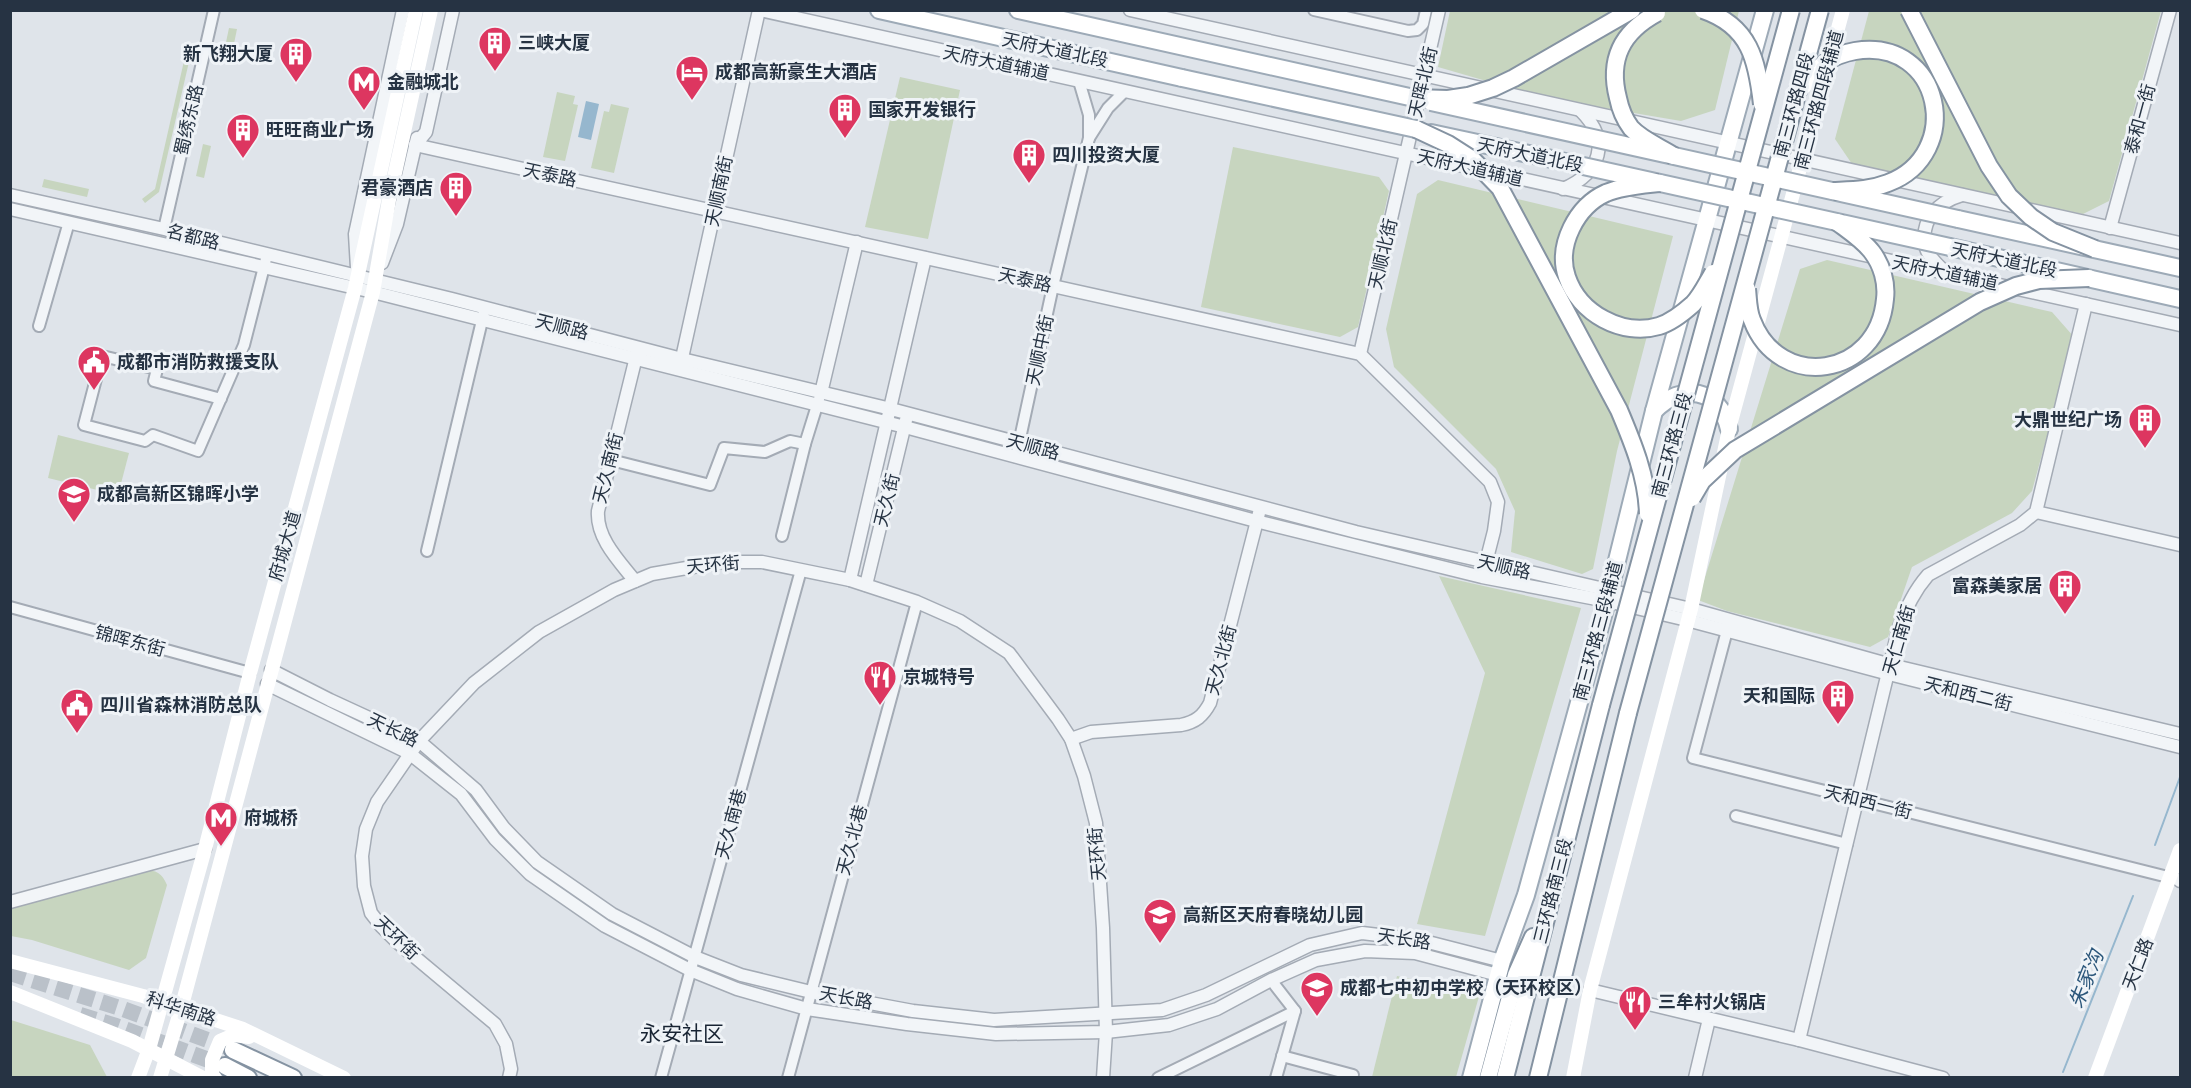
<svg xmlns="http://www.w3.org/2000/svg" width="2191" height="1088" viewBox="0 0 2191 1088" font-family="'DejaVu Sans','Noto Sans SC',sans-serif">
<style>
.green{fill:#c7d5bf}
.water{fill:#96b7ce}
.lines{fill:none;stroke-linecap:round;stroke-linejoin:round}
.stream{stroke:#96b7ce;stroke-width:2}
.trunk-tunnel{stroke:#bac1c9;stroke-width:16;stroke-dasharray:16 8;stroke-linecap:butt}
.minor-casing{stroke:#a4abb5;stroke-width:14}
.tertiary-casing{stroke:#a4abb5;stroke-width:15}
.primary-casing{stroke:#9daab7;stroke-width:20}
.trunk-casing{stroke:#8593a2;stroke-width:20}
.minor{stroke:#f2f5f8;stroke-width:10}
.tertiary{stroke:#f2f5f8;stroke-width:12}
.secondary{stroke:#fff;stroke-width:14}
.primary{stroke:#fff;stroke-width:16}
.trunk{stroke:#fff;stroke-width:16}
.primary-bridge-casing{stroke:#9daab7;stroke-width:20;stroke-linecap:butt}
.trunk-bridge-casing{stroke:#8593a2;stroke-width:20;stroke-linecap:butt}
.primary-bridge{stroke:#fff;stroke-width:16}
.trunk-bridge{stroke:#fff;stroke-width:16}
.labels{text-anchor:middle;stroke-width:6;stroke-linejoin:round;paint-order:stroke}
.poi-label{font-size:18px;font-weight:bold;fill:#263343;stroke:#eff3f7;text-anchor:start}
.street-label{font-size:18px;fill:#263343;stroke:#eff3f7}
.water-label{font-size:20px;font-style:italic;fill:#2c577b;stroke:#eff3f7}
.quarter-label{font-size:21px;fill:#182433;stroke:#eff3f7}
</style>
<rect width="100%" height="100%" fill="#dfe4ea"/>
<g class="green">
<path d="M1450,11H1739L1715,110L1681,121L1545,98L1438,67Z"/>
<path d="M1869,11H2161L2109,201L2083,214L1940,185L1852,164L1835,139Z"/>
<path d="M229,28L237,29L230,63L222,61Z"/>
<path d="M186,52L191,53L159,192L145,203L142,199L155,189Z"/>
<path d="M900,77L960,90L928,239L865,227Z"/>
<path d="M557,92L575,96L573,104L578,105L565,161L543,157Z"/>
<path d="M611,104L629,108L614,173L591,168L604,111L609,112Z"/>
<path d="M203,144L211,146L204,178L196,176Z"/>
<path d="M1233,147L1379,177L1389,191L1358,327L1340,337L1201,307Z"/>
<path d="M44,179L89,189L87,197L42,187Z"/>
<path d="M1438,180L1673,236L1617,451L1593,569L1582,574L1511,552L1515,511L1496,469L1394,367L1386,329L1417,194Z"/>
<path d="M1827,260L2052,312L2074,337L2032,491L2012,513L1912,567L1888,637L1870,647L1727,611L1698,600L1800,269Z"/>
<path d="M58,435L129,453L118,495L48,478Z"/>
<path d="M1439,576L1581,608L1485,936L1417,924L1485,673Z"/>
<path d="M144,870C156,870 162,873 167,885L146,958L129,970L32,940L11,936V906Z"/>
<path d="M1397,976L1480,993L1456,1077H1372Z"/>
<path d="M11,1020L90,1045L107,1077H11Z"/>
</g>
<path class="water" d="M586,101L599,104L591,140L578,137Z"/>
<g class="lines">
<g class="stream">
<path d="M2155,845L2180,777"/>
<path d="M2063,1072L2133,896"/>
</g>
<g class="trunk-tunnel">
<path d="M10,973L123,1009L232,1049"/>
<path d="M80,1015L116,1026L225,1066"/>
</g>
<defs>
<g id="minor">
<path d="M1314,10L1408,31L1417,30L1423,24L1426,10"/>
<path d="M1079,81L1089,115V138L1108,108L1125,91"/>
<path d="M164,229L214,10"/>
<path d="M39,326L69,222"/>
<path d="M221,399L154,381L157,369L102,356L84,425L145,441L153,435L198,451L244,345L267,255"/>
<path d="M1016,457L1053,286L1089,138"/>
<path d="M611,460L710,485L724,448L765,452L790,441L805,444"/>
<path d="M782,536L805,444L819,399"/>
<path d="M427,551L485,308"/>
<path d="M10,607L250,673"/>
<path d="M1729,623L1693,758L2176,879"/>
<path d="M1736,816L1847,844"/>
<path d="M1271,980L1295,1011L1276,1078"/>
<path d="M1282,1056L1353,1075L1352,1078"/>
<path d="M661,1078L801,570"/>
<path d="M788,1078L917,602"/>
<path d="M1158,1078L1295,1011"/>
</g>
<g id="tertiary">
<path d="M453,10L426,132L415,145L1360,354L1490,482L1498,502L1494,531L1484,570"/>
<path d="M760,10L2180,325"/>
<path d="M1130,10L2180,243"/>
<path d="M1563,189C1601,173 1611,141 1581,111"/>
<path d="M10,195L164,229L452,299L682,359L891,409L1356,532L1691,609L1891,665L2180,734"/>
<path d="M10,209L373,292L905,427L1256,521L1482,577L1607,601L1687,620L1889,674L2180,747"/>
<path d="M2110,228L2170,10"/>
<path d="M382,263L397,224L417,138"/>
<path d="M357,268L355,234L403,10"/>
<path d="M1947,274C1939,266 1929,258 1926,248C1919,220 1938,202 1962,195"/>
<path d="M1360,354L1439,10"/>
<path d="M680,367L759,10"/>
<path d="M821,393L857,242"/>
<path d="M2036,512L2180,545"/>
<path d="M850,580L925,258"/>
<path d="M635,581C619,561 596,538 598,511L637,353"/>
<path d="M866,585L906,420"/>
<path d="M271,670L330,700L419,741L476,790L504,828L537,862L612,914L695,957L741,975L811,992L913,1011L994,1020L1162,1010L1206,995L1310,945L1362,933L1420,940L1502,961"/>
<path d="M267,684L409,753L461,794L495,839L530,874L605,926L690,970L737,989L807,1009L907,1024L996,1034L1106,1032L1169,1025L1217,1009L1271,980L1316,960L1365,951L1415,953L1498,975"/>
<path d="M1071,739L1091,732L1181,725C1196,722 1203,716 1210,703L1259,513"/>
<path d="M2179,880L2180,881"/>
<path d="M10,902L205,849"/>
<path d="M1590,990L1799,1040L1943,1078"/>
<path d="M1799,1040L1899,627C1907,607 1914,591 1928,575L2020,525L2036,512L2086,304"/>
<path d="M509,1078L511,1069L506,1044L495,1024L397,942L382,927L371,913L364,886L362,856L366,829L377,802L419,741L474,683L539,632L614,590L652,574L721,562H762L850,580L917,602L960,621L1009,653L1058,719L1071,739L1084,776L1096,823L1103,928L1106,1032L1103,1078"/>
<path d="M1695,1078L1709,1019"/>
</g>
<g id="primary">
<path d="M879,10L1182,78"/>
<path d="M1018,10L1414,98"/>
<path d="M1431,133L1538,156"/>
<path d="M1958,219L2180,268"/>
<path d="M1950,247L2180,299"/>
<path d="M1654,411C1682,382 1719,388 1729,429"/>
<path d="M1471,1078L1502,961L1526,895L1607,601L1654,411L1765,10"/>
</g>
<g id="trunk">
<path d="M233,1050L293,1078"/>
<path d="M225,1066L248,1078"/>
<path d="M1488,1078L1516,975L1533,937"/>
<path d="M1505,1078L1601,705"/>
<path d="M1538,1078L1628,713"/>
</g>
</defs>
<use href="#minor" class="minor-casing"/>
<use href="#tertiary" class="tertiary-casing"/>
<use href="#primary" class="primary-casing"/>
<use href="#trunk" class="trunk-casing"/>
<use href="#minor" class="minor"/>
<use href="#tertiary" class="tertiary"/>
<g class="secondary">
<path d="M10,961L143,996L243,1029L344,1078"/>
<path d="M10,992L132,1041L203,1078"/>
<path d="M138,1078L149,1049L205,849L250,673L355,288L416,10"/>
<path d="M160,1078L181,1009L373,292L389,200L431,10"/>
<path d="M215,1078L212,1075V1060L220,1041L234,1035L249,1037"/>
<path d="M1573,1078L1590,990L1691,609L1729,429L1843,10"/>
<path d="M2095,1078L2180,850"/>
</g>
<use href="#primary" class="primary"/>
<use href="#trunk" class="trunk"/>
<defs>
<g id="primary-bridge">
<path d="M1182,78L1416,129"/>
<path d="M1431,102L1958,219"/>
<path d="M1538,156L1950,247"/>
</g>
<g id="trunk-bridge">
<path d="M1703,10C1750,26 1757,60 1762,104"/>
<path d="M1909,10L1989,166L2009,196L2031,217L2053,232L2095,249"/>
<path d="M1657,13C1622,32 1608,59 1618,98C1620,108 1625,120 1631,128C1642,140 1660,147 1674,156"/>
<path d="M1804,86C1816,66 1832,55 1855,51C1942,37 1965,154 1888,183C1870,190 1852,190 1833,191"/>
<path d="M1414,98L1448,99L1468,96L1493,88L1514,78L1632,10"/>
<path d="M1416,129L1448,144L1473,160L1500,188L1619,410C1633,443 1647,477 1648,514"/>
<path d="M1660,183C1642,185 1623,186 1606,193C1577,206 1556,245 1567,277C1579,313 1622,337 1659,326C1672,322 1683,313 1693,304C1701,296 1707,283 1713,273"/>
<path d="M1747,289C1748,298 1748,311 1752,320C1779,392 1878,378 1885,299C1887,283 1882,265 1872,252C1863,240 1849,231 1837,222"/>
<path d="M1692,498L1702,481L1735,450L1980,302L2016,286L2039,280L2089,278"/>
<path d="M1601,705L1791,10"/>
<path d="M1628,713L1820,10"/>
</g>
</defs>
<use href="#primary-bridge" class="primary-bridge-casing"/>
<use href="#trunk-bridge" class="trunk-bridge-casing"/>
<use href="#primary-bridge" class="primary-bridge"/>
<use href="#trunk-bridge" class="trunk-bridge"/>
</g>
<defs>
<symbol id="building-pin" viewBox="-11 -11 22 30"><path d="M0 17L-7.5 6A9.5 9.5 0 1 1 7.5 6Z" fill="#dd3660" stroke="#eff3f7"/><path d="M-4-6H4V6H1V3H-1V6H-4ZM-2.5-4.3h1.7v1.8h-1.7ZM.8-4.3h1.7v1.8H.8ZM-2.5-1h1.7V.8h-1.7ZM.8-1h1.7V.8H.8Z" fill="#fff"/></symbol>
<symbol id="hotel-pin" viewBox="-11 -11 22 30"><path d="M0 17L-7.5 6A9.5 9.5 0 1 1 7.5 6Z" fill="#dd3660" stroke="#eff3f7"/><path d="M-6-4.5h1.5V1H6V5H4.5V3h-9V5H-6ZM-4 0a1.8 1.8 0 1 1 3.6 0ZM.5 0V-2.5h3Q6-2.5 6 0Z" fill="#fff"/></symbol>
<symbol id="metro-pin" viewBox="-11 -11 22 30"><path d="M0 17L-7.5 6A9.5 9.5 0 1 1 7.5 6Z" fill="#dd3660" stroke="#eff3f7"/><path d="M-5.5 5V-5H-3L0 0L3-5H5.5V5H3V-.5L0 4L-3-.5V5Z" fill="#fff"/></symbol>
<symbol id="civic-pin" viewBox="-11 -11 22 30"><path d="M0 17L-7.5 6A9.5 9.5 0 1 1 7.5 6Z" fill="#dd3660" stroke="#eff3f7"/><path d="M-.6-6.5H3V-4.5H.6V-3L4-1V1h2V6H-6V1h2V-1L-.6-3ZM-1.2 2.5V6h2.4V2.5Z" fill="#fff"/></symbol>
<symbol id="school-pin" viewBox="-11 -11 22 30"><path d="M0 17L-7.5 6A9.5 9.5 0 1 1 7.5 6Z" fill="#dd3660" stroke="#eff3f7"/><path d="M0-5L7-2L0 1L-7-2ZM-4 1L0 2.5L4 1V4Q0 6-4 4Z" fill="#fff"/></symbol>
<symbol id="restaurant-pin" viewBox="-11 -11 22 30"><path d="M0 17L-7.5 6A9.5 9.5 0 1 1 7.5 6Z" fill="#dd3660" stroke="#eff3f7"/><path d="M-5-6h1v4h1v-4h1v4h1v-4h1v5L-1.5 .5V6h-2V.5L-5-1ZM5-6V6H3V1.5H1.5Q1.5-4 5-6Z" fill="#fff"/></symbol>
</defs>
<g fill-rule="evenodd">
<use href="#building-pin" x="476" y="24" width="38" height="52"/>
<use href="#building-pin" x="277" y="35" width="38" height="52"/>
<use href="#hotel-pin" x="673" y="53" width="38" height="52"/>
<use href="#metro-pin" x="345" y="63" width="38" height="52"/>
<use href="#building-pin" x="826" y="91" width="38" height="52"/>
<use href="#building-pin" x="224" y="111" width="38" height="52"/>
<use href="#building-pin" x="1010" y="136" width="38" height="52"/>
<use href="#building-pin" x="437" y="169" width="38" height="52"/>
<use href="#civic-pin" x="75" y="343" width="38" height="52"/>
<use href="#building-pin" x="2126" y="401" width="38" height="52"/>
<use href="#school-pin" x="55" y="475" width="38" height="52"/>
<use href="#building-pin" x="2046" y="567" width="38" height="52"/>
<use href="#restaurant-pin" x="861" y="658" width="38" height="52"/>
<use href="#building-pin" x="1819" y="677" width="38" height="52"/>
<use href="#civic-pin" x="58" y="686" width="38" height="52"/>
<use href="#metro-pin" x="202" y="799" width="38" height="52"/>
<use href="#school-pin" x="1141" y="896" width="38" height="52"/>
<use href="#school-pin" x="1298" y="969" width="38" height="52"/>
<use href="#restaurant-pin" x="1616" y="983" width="38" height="52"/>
</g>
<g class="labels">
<g class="poi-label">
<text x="518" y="49">三峡大厦</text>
<text x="273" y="60" text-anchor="end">新飞翔大厦</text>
<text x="715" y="78">成都高新豪生大酒店</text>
<text x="387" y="88">金融城北</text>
<text x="868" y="116">国家开发银行</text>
<text x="266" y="136">旺旺商业广场</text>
<text x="1052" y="161">四川投资大厦</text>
<text x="433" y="194" text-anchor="end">君豪酒店</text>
<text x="117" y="368">成都市消防救援支队</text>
<text x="2122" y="426" text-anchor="end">大鼎世纪广场</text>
<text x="97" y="500">成都高新区锦晖小学</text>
<text x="2042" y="592" text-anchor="end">富森美家居</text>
<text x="903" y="683">京城特号</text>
<text x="1815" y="702" text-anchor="end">天和国际</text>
<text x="100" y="711">四川省森林消防总队</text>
<text x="244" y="824">府城桥</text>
<text x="1183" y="921">高新区天府春晓幼儿园</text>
<text x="1340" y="994">成都七中初中学校（天环校区）</text>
<text x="1658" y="1008">三牟村火锅店</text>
</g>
<g class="street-label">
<text transform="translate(1055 50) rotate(12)" y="6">天府大道北段</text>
<text transform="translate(996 63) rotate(12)" y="6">天府大道辅道</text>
<text transform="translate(1423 82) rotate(-77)" y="6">天晖北街</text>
<text transform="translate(1819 100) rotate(-75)" y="6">南三环路四段辅道</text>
<text transform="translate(1794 105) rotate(-75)" y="6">南三环路四段</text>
<text transform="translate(2140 119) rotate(-75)" y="6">泰和一街</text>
<text transform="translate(189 120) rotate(-77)" y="6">蜀绣东路</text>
<text transform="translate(1530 155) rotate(12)" y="6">天府大道北段</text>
<text transform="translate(1470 168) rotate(13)" y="6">天府大道辅道</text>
<text transform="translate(550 175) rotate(12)" y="6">天泰路</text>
<text transform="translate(719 191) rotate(-78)" y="6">天顺南街</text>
<text transform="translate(193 237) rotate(14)" y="6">名都路</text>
<text transform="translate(1383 254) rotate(-77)" y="6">天顺北街</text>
<text transform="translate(2004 260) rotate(12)" y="6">天府大道北段</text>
<text transform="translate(1945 273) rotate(12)" y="6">天府大道辅道</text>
<text transform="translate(1025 280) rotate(13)" y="6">天泰路</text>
<text transform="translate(562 327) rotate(14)" y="6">天顺路</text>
<text transform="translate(1040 350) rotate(-78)" y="6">天顺中街</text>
<text transform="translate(1672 445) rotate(-75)" y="6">南三环路三段</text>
<text transform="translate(1033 447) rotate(15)" y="6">天顺路</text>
<text transform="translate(608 468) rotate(-76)" y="6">天久南街</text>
<text transform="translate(887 500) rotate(-76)" y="6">天久街</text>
<text transform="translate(285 546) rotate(-74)" y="6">府城大道</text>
<text transform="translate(713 565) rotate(-5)" y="6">天环街</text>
<text transform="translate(1504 567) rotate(13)" y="6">天顺路</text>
<text transform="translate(1598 631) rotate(-75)" y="6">南三环路三段辅道</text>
<text transform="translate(1899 640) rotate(-74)" y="6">天仁南街</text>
<text transform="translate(130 641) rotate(15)" y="6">锦晖东街</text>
<text transform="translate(1221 660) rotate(-75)" y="6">天久北街</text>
<text transform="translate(1968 694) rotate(14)" y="6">天和西二街</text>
<text transform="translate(393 730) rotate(26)" y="6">天长路</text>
<text transform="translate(1868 802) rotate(14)" y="6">天和西一街</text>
<text transform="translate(731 824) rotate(-75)" y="6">天久南巷</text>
<text transform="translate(852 840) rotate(-75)" y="6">天久北巷</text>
<text transform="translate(1097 854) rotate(-95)" y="6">天环街</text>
<text transform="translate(1553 891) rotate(-76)" y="6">三环路南三段</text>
<text transform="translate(397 938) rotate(44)" y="6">天环街</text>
<text transform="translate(1404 939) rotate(9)" y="6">天长路</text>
<text transform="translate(2138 964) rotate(-69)" y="6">天仁路</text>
<text transform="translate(846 998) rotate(11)" y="6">天长路</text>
<text transform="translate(181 1009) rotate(18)" y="6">科华南路</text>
</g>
<g class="water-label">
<text transform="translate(2086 979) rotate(-68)" y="7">朱家沟</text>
</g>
<g class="quarter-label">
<text x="682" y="1041">永安社区</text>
</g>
</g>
<rect width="2191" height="1088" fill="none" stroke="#263343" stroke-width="24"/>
</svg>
